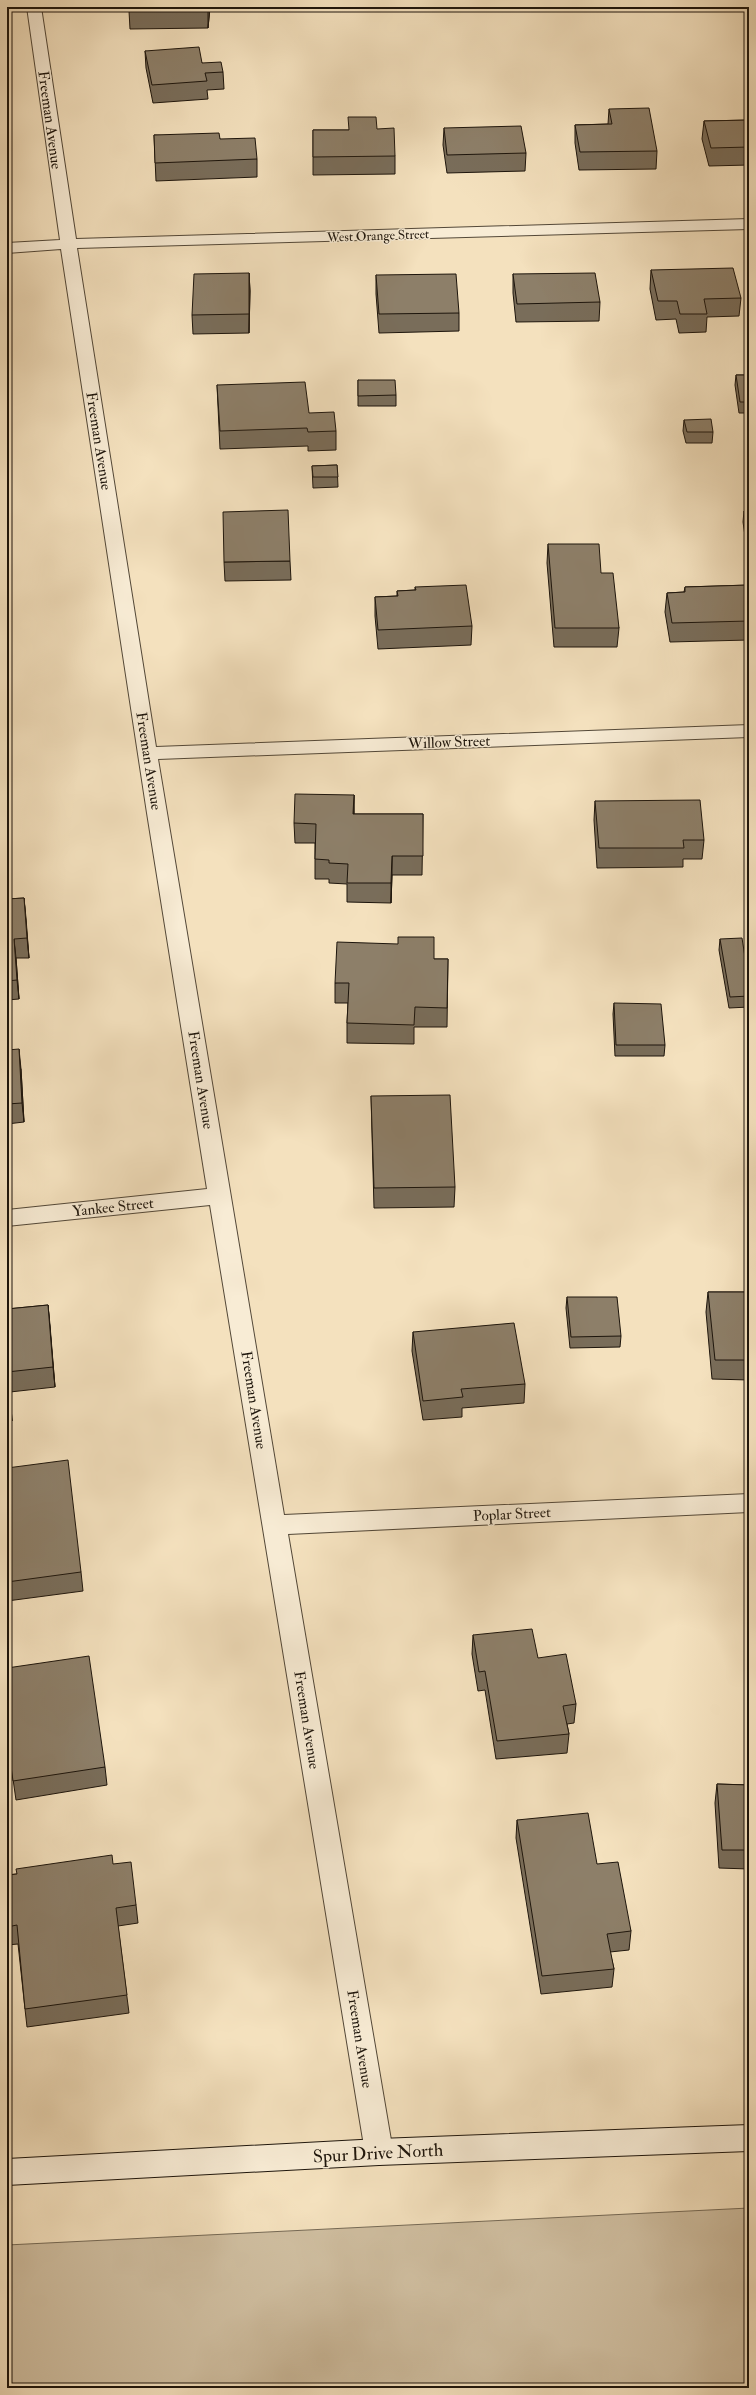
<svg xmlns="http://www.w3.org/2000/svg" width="756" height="2395" viewBox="0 0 756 2395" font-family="'IM FELL Double Pica',serif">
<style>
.green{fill:#cfbea0;stroke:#766a56}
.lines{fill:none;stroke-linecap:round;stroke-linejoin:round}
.street-casing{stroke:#534838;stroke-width:2}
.secondary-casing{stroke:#1d150c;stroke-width:2}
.street{fill:#f8ecd5;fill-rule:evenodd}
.secondary{fill:#f8ecd5;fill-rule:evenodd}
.wall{fill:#796d5a;stroke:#1d150c}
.shaded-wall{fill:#63594a;stroke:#1d150c}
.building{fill:#8d7f69;stroke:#1d150c}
.labels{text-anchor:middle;stroke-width:3;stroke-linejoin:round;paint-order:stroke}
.far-street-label{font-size:13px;fill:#1d150c;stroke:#f8ecd5}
.street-label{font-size:15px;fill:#1d150c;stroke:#f8ecd5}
.near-street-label{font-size:18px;fill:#1d150c;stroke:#f8ecd5}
</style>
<rect width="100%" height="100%" fill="#f4e1be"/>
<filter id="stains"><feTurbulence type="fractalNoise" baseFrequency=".005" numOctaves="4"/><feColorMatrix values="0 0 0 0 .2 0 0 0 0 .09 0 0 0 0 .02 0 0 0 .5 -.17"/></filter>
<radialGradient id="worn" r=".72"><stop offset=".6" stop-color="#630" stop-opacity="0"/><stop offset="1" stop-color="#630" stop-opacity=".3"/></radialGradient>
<path class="green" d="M749,2208V2388H7V2245Z"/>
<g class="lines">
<defs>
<path id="street" d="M27,7H41L76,239L749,219V229L77,248L156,747L749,725V737L158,759L284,1515L749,1494V1512L288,1534L393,2152L389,2161L379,2165L369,2161L365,2152L210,1205L7,1226V1210L207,1189L147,813L61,249L7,253V243L60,240Z"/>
<path id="secondary" d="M749,2125V2151L379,2165L7,2185V2159L379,2139Z"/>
</defs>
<use href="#street" class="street-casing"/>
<use href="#secondary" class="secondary-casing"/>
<use href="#street" class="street"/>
<use href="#secondary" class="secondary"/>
</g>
<g class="wall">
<path d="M210,7L208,28L130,29L129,11Z"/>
<path d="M145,51L202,63L223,72L224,89L207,90L208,99L153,103L146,68Z"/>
<path d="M609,109L657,151L656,169L579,170L575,143V125L608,124Z"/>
<path d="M749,120V165L709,166L702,139L704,121Z"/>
<path d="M444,128L526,153L525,171L447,173L443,145Z"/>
<path d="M377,129L395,156V174L313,175V130H348Z"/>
<path d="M154,135L220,139L257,159V177L156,181Z"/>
<path d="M651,270L741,298L739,316L707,317L706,332L679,333L676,319L656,320L650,289Z"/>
<path d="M249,273L250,291L249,333L193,334L192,315Z"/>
<path d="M513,274L600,302L599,321L516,322L513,293Z"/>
<path d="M376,275L459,313V331L379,333L376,294Z"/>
<path d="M736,375H749V413H739L735,385Z"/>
<path d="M358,380L396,395V406H358Z"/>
<path d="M217,385L309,413L336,431V450L308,451V446L220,449Z"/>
<path d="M684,420L713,432L712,443H686L683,431Z"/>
<path d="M337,465L338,487L313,488L312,466Z"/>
<path d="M744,511H749V536H745L743,522Z"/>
<path d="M548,544L601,573L619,628L617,647H554L547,563Z"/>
<path d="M290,561L291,580L225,581L224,562Z"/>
<path d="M749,585V640L670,642L665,612L667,593L684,592L685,587Z"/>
<path d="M415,587L472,626L471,645L378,649L375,616V597L397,596V591L415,590Z"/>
<path d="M354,795V814H423L422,875H392L391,903L347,902V884L329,883V879H315V843H295L294,823Z"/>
<path d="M595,801L704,840L702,859H683V867L597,868L594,820Z"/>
<path d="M24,898L29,958H16L19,999L7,1000V899Z"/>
<path d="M720,939L749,983V1007L729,1008L719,950Z"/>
<path d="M434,959H448L447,1027H414V1044L347,1043V1023L348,1003H335V983Z"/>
<path d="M614,1003L665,1045L664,1056H615L613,1014Z"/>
<path d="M7,1050L21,1069L24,1122L7,1124Z"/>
<path d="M371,1096L455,1187L454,1207L374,1208Z"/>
<path d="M708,1292H749V1380L712,1379L706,1312Z"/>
<path d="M567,1297L621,1336L620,1347L570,1348L566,1308Z"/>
<path d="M48,1305L55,1387L10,1392L12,1421L7,1422V1309Z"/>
<path d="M413,1332L525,1384L524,1403L462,1408V1417L423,1420L412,1351Z"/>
<path d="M7,1468L81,1572L83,1591L7,1601Z"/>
<path d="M473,1635L538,1658L576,1704L574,1723L567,1724L569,1734L567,1753L496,1759L485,1690L478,1691L472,1654Z"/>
<path d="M7,1737L105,1767L107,1785L16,1800Z"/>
<path d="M717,1784L749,1785V1869L719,1868L715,1803Z"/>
<path d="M517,1820L597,1864L631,1931L629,1950L610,1952L614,1969L612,1987L541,1994L516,1838Z"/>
<path d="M113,1864L136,1905L138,1923L118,1926L129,2013L27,2027L25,2009L18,1944L7,1945V1875Z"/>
</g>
<g class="shaded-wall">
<path d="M208,7H210V8L208,28Z"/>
<path d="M249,273L250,291L249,333Z"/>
<path d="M354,795V814H353Z"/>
<path d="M392,856V875L391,903V883Z"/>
<path d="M24,898L26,918L29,958L27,938Z"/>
<path d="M14,939L16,958L19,999L17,980Z"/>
<path d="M19,1049L21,1069L24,1122L22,1103Z"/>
<path d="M48,1305L50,1325L55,1387L53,1367Z"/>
<path d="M7,1372L10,1392L12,1421L9,1402Z"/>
</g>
<g class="building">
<path d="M130,7H208V11H129Z"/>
<path d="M199,47L202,63L221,62L223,72L205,73L207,81L152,85L145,51Z"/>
<path d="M649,108L657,151L580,152L575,125L612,124L609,109Z"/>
<path d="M348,117H376L377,129L394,128L395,156L313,157V130H349Z"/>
<path d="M749,120V147L711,148L704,121Z"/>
<path d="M521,126L526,153L447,155L444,128Z"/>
<path d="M219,133L220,139L255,138L257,159L155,163L154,135Z"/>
<path d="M733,268L741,298L704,299L707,314H680L677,301H658L651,270Z"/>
<path d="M249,273V314L192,315L194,274Z"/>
<path d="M595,273L600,302L517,304L513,274Z"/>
<path d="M456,274L459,313L379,314L376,275Z"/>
<path d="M736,375H749V402H740Z"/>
<path d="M358,380H395L396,395L358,396Z"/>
<path d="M305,382L309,413L334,412L336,431L308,432L307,428L220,431L217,385Z"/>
<path d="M711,419L713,432H687L684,420Z"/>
<path d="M337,465L338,477H313L312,466Z"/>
<path d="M288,510L290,561L224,562L223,512Z"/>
<path d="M744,511H749V525H746Z"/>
<path d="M548,544H599L601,573H613L619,628H555Z"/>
<path d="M466,585L472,626L378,630L375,597L398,596L397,591L416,590L415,587Z"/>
<path d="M749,585V621L672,623L667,593L685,592V587Z"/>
<path d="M295,794L354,795L353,814H423V856H392L391,883H347L348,864L329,863V860L315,859L316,824L294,823Z"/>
<path d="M700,800L704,840H683L684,848H599L595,801Z"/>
<path d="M24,898L27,938L14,939L17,980L7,981V899Z"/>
<path d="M398,937H434V959H448L447,1008L415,1007L414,1025L347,1023L349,983H335L337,942L398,944Z"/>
<path d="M742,938L749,983V996L730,997L720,939Z"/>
<path d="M614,1003L661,1004L665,1045H616Z"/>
<path d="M19,1049L22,1103L7,1104V1050Z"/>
<path d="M450,1095L455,1187L374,1188L371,1096Z"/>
<path d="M708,1292H749V1360H715Z"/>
<path d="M567,1297H617L621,1336L571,1337Z"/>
<path d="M48,1305L53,1367L7,1372L9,1402H7V1309Z"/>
<path d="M514,1323L525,1384L461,1389L463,1397L423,1401L413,1332Z"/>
<path d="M68,1460L81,1572L7,1582V1468Z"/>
<path d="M532,1629L538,1658L566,1654L576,1704L563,1706L569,1734L497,1741L485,1671L479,1672L473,1635Z"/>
<path d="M89,1656L105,1767L13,1781L7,1737V1668Z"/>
<path d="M717,1784L749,1785V1850H722Z"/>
<path d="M588,1813L597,1864L618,1862L631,1931L607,1934L614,1969L542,1976L517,1820Z"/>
<path d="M112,1855L113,1864L131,1862L136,1905L116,1908L127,1995L25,2009L17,1925L7,1927V1875L17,1874L16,1869Z"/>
</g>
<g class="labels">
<g class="far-street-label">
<text transform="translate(378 235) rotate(-2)" y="5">West Orange Street</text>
</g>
<g class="street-label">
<text transform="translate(50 120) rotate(82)" y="5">Freeman Avenue</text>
<text transform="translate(99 441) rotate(81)" y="5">Freeman Avenue</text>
<text transform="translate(449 742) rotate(-2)" y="5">Willow Street</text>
<text transform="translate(149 761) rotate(81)" y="5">Freeman Avenue</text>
<text transform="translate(201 1080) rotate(81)" y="5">Freeman Avenue</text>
<text transform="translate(113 1207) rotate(-6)" y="5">Yankee Street</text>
<text transform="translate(254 1400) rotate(81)" y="5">Freeman Avenue</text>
<text transform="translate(512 1514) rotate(-3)" y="5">Poplar Street</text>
<text transform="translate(307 1720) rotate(81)" y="5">Freeman Avenue</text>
<text transform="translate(360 2039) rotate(81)" y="5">Freeman Avenue</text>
</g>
<g class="near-street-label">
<text transform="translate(378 2153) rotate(-3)" y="6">Spur Drive North</text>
</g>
</g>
<rect width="756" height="2395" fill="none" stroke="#f4e1be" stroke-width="24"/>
<rect x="8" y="8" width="740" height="2379" fill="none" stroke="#1d150c" stroke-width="2"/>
<rect x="12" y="12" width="732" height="2371" fill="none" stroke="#1d150c"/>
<rect width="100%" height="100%" filter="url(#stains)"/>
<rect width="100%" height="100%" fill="url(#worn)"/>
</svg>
